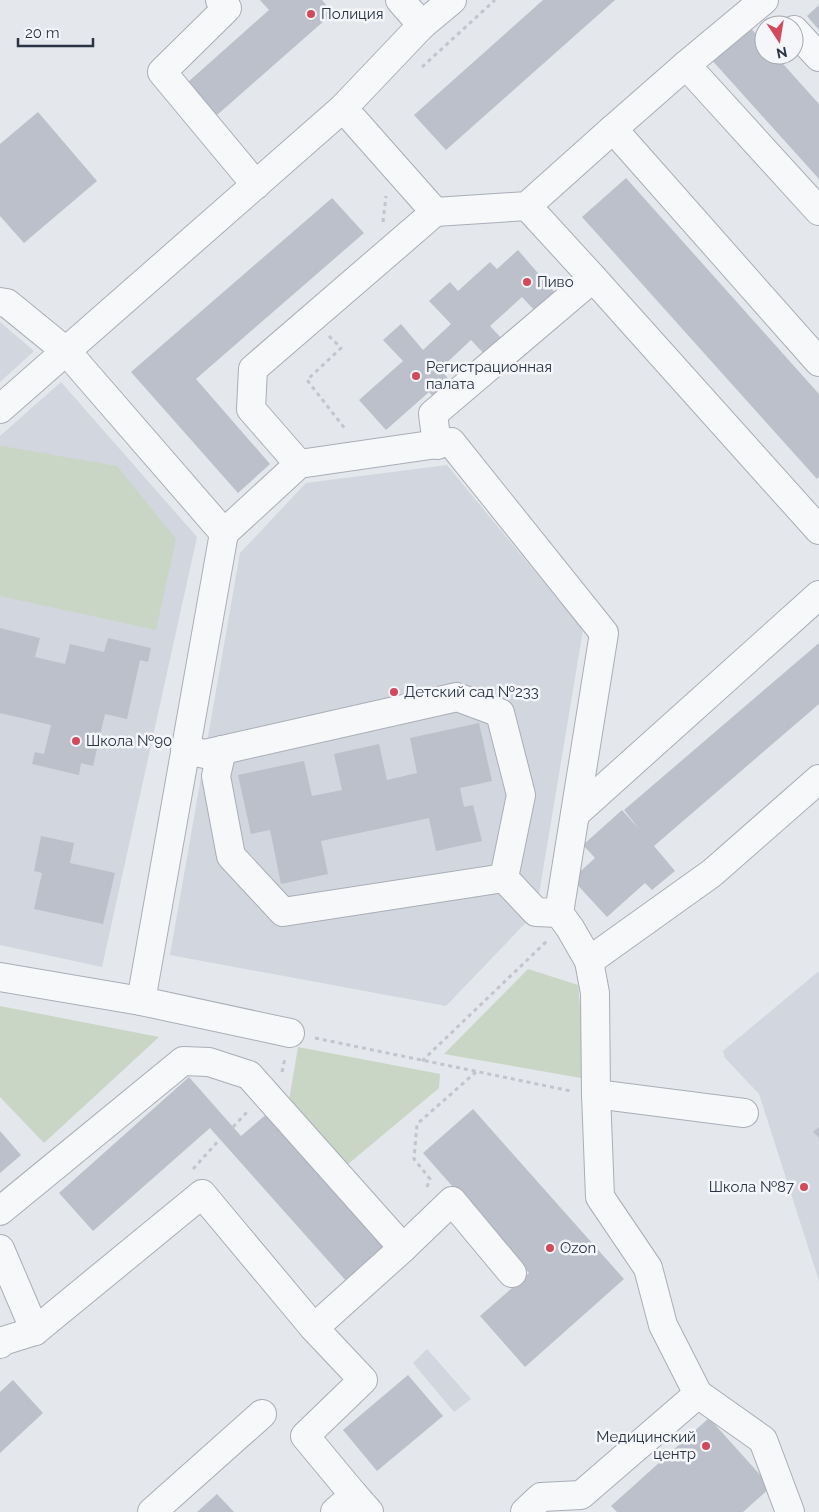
<svg xmlns="http://www.w3.org/2000/svg" width="819" height="1512" viewBox="0 0 819 1512" font-family="Raleway,sans-serif">
<style>
.built{fill:#d2d6de}
.green{fill:#c9d6c5}
.building{fill:#bbc0ca}
.lines{fill:none;stroke-linecap:round;stroke-linejoin:round}
.minor-casing{stroke:#a9aeb7;stroke-width:30}
.path{stroke:#c2c5cb;stroke-width:3;stroke-dasharray:4 4;stroke-linecap:butt}
.minor{stroke:#f7f8fa;stroke-width:28}
.poi-dot{fill:#d1495b;stroke:#f4f6f9;stroke-width:2}
.labels{text-anchor:middle;stroke-width:5;stroke-linejoin:round;paint-order:stroke}
.poi-label{font-size:15px;fill:#2b3445;stroke:#f4f6f9;text-anchor:start}
</style>
<rect width="100%" height="100%" fill="#e4e7ec"/>
<g class="built">
<path d="M0,322L34,351L0,382Z"/>
<path d="M61,382L197,537L102,967L0,945V436Z"/>
<path d="M447,465L583,630L536,912L446,1006L170,955L240,553L306,483Z"/>
<path d="M819,971V1281L759,1094L725,1058L723,1051Z"/>
<path d="M427,1349L471,1399L454,1412L413,1363Z"/>
</g>
<g class="green">
<path d="M2,446L117,466L176,539L156,630L0,596V448Z"/>
<path d="M528,969L578,985L587,1079L444,1054Z"/>
<path d="M0,1006L159,1037L44,1143L0,1097Z"/>
<path d="M298,1047L440,1074L439,1088L347,1165L289,1100Z"/>
</g>
<g class="building">
<path d="M260,0H322L333,13L217,115L188,82L269,10Z"/>
<path d="M543,0H615L446,150L414,115Z"/>
<path d="M819,5V30L807,16Z"/>
<path d="M748,25L764,43V55H775L819,104V179L710,58Z"/>
<path d="M38,112L97,181L24,243L0,216V144Z"/>
<path d="M626,178L819,394V477L817,479L582,217Z"/>
<path d="M332,198L364,233L196,379L270,464L238,493L131,372Z"/>
<path d="M518,250L556,294L536,312L522,297L490,326L504,341L487,357L471,340L440,369L453,384L435,399L429,392L386,430L359,400L403,361L383,340L401,324L423,350L451,324L429,301L450,282L458,291L490,262L497,269Z"/>
<path d="M0,628L40,638L35,657L65,664L70,644L104,652L108,638L151,648L148,662L140,660L127,719L105,714L93,766L81,763L79,775L32,764L35,752L44,754L51,725L0,713Z"/>
<path d="M819,643V704L654,846L675,871L652,890L645,883L607,917L572,879L595,858L583,845L622,810L639,829L624,810Z"/>
<path d="M479,723L492,781L460,788L464,807L473,805L482,841L436,851L429,818L411,822L321,841L328,874L281,884L270,830L251,834L238,775L304,761L312,796L342,790L334,754L379,744L387,780L417,773L410,738Z"/>
<path d="M41,836L74,843L70,863L115,873L103,924L34,909L42,873L34,871Z"/>
<path d="M189,1077L241,1136L269,1112L389,1246L348,1283L210,1128L93,1231L59,1193Z"/>
<path d="M473,1109L624,1279L525,1367L480,1316L529,1273L423,1153Z"/>
<path d="M819,1127V1138L813,1132Z"/>
<path d="M0,1131L21,1155L0,1173Z"/>
<path d="M408,1375L443,1416L377,1471L343,1430Z"/>
<path d="M13,1380L43,1413L0,1453V1392Z"/>
<path d="M709,1418L771,1487L743,1512H617L611,1506Z"/>
<path d="M217,1494L234,1512H197Z"/>
</g>
<g class="lines">
<defs>
<g id="minor">
<path d="M220,0L227,8L162,72L256,185"/>
<path d="M400,0L422,25"/>
<path d="M764,0L686,65L613,129L819,362"/>
<path d="M794,30L819,57"/>
<path d="M686,65L819,211"/>
<path d="M343,108L435,212L527,206L613,129"/>
<path d="M593,278L819,530"/>
<path d="M0,302L7,303L67,352L224,533L141,1001"/>
<path d="M0,409L343,108L422,25L452,0"/>
<path d="M437,445L433,414L593,278L527,206"/>
<path d="M299,464L251,409L253,369L435,212"/>
<path d="M224,533L299,464L451,442L604,633L559,913"/>
<path d="M185,750L205,754L457,697L500,713L521,795L504,878L536,912L559,913"/>
<path d="M222,750L216,776L231,856L283,912L504,878"/>
<path d="M575,814L819,595"/>
<path d="M559,913L570,928L589,961L712,873L819,779"/>
<path d="M589,961L595,993L596,1094L600,1197L648,1268L663,1325L698,1394"/>
<path d="M0,977L141,1001L290,1033"/>
<path d="M596,1094L744,1113"/>
<path d="M0,1211L183,1061L209,1062L249,1075L403,1248L314,1328"/>
<path d="M403,1248L452,1201L512,1273"/>
<path d="M0,1249L35,1331L202,1194L314,1328L363,1380L305,1436L354,1495L335,1512"/>
<path d="M0,1344L3,1341L35,1331"/>
<path d="M354,1495L369,1512"/>
<path d="M152,1512L262,1414"/>
<path d="M525,1512L541,1497L581,1495L698,1394L763,1440L790,1512"/>
</g>
</defs>
<use href="#minor" class="minor-casing"/>
<g class="path">
<path d="M422,67L495,0"/>
<path d="M383,222L386,196"/>
<path d="M329,336L341,348L307,380L346,430"/>
<path d="M315,1038L571,1091"/>
<path d="M422,1061L548,940"/>
<path d="M282,1072L285,1058"/>
<path d="M233,1127L248,1111"/>
<path d="M193,1169L220,1139"/>
<path d="M427,1187L430,1179L414,1159L417,1124L476,1072"/>
</g>
<use href="#minor" class="minor"/>
</g>
<g class="poi-dot">
<circle cx="311" cy="14" r="5"/>
<circle cx="527" cy="282" r="5"/>
<circle cx="416" cy="376" r="5"/>
<circle cx="394" cy="692" r="5"/>
<circle cx="76" cy="741" r="5"/>
<circle cx="804" cy="1187" r="5"/>
<circle cx="550" cy="1248" r="5"/>
<circle cx="706" cy="1446" r="5"/>
</g>
<g class="labels">
<g class="poi-label">
<text x="321" y="19">Полиция</text>
<text x="537" y="287">Пиво</text>
<text x="426" y="372">Регистрационная<tspan x="426" dy="17">палата</tspan></text>
<text x="404" y="697">Детский сад №233</text>
<text x="86" y="746">Школа №90</text>
<text x="794" y="1192" text-anchor="end">Школа №87</text>
<text x="560" y="1253">Ozon</text>
<text x="696" y="1442" text-anchor="end">Медицинский<tspan x="696" dy="17">центр</tspan></text>
</g>
</g>
<g transform="translate(779 40) rotate(168)"><circle r="24" fill="#f4f6f9" stroke="#a4a8b1"/>
<path d="M0-4L9 19L0 12L-9 19Z" fill="#d1495b"/>
<text y="-8" font-size="14" font-weight="bold" text-anchor="middle" fill="#2b3445">N</text>
</g>
<path d="M18 38v8h75v-8" fill="none" stroke="#2b3445" stroke-width="2.5"/>
<text x="25" y="38" font-size="15" fill="#2b3445" stroke="#f4f6f9" stroke-width="4" paint-order="stroke">20 m</text>
</svg>
